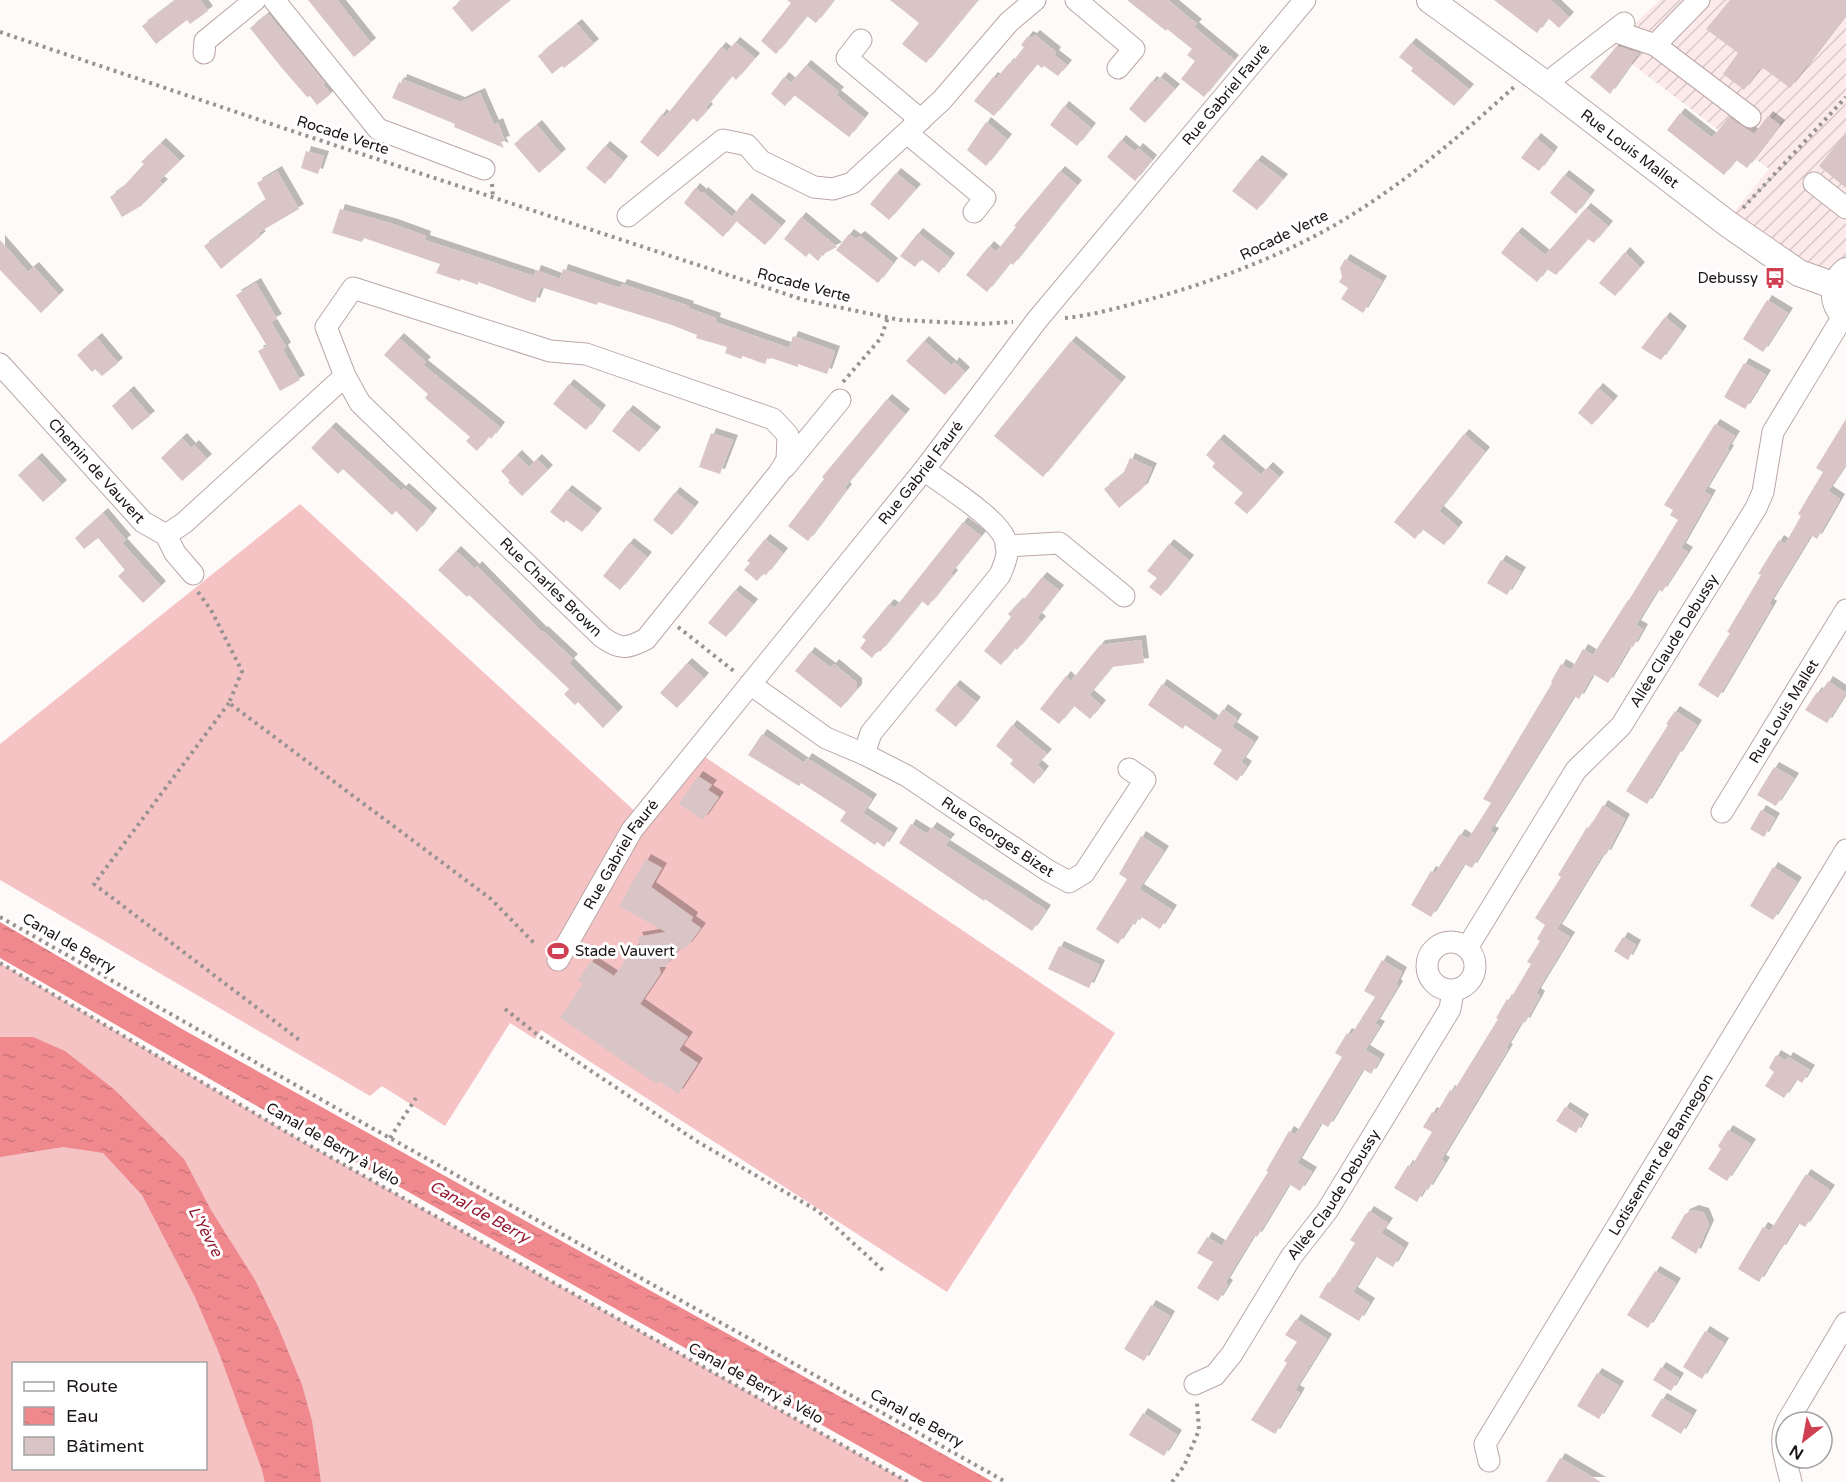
<svg xmlns="http://www.w3.org/2000/svg" width="1846" height="1482" viewBox="0 0 1846 1482" font-family="'Varela Round',sans-serif">
<style>
.industrial{fill:url(#industrial-furrows)}
.grass{fill:#f5c3c4;fill-rule:evenodd}
.water{fill:url(#water-ripples)}
.building{fill:#d9c5c5;filter:url(#shadow)}
.lines{fill:none;stroke-linecap:round;stroke-linejoin:round}
.minor-casing{stroke:#bba7a7;stroke-width:23}
.major-casing{stroke:#bba7a7;stroke-width:28}
.path{stroke:#989292;stroke-width:4;stroke-dasharray:3 4.5;stroke-linecap:butt}
.minor{stroke:#fff;stroke-width:21}
.major{stroke:#fff;stroke-width:26}
.labels{text-anchor:middle;stroke-width:6;stroke-linejoin:round;paint-order:stroke}
.street-label{font-size:15px;fill:#1b1414;stroke:#fff}
.poi-label{font-size:15px;fill:#1b1414;stroke:#fff;text-anchor:end}
.water-label{font-size:16px;font-style:italic;fill:#921a30;stroke:#fff}
</style>
<defs>
<pattern id="industrial-furrows" width="10" height="10" patternUnits="userSpaceOnUse" patternTransform="scale(1.5)"><rect width="10" height="10" fill="#fceaea"/><path d="M-1 1l2-2M0 10L10 0M9 11l2-2" fill="none" stroke="#d7c8c8"/></pattern>
<pattern id="water-ripples" width="26" height="14" patternUnits="userSpaceOnUse" patternTransform="scale(1.5)"><rect width="26" height="14" fill="#ef898e"/><path d="M2 4q2-2 4 0t4 0M15 11q2-2 4 0t4 0" fill="none" stroke="#cc757a"/></pattern>
<filter id="shadow"><feDropShadow dx="5" dy="-5" stdDeviation="0" flood-color="#0004"/></filter>
</defs>
<rect width="100%" height="100%" fill="#fffafa"/>
<path class="industrial" d="M1660,0H1846V312L1784,266L1734,212L1769,169L1610,47Z"/>
<g class="grass">
<path d="M300,504L650,825L705,757L1115,1033L947,1292L541,1030L535,1039L510,1023L445,1126L382,1086L370,1096L0,880V744Z"/>
<path d="M0,963L300,1140L908,1482H0ZM14,1364H206V1468H14Z"/>
</g>
<g class="water">
<path d="M0,922L182,1029L993,1482H923L302,1132L0,958Z"/>
<path d="M0,1037H33L65,1051L115,1090L184,1159L211,1210L255,1280L279,1329L302,1385L312,1421L321,1482H265L262,1470L219,1353L195,1297L142,1195L103,1153L63,1147L0,1157Z"/>
</g>
<g class="building">
<path d="M176,0H200L208,11L190,24L187,20L156,44L142,26Z"/>
<path d="M308,0H337L371,43L354,57Z"/>
<path d="M462,0H511L472,32L452,8Z"/>
<path d="M787,0H834L816,23L807,16L776,54L761,41L791,3Z"/>
<path d="M890,0H978L926,63L902,44L919,23Z"/>
<path d="M1127,0H1168L1197,24L1194,27L1234,60L1204,97L1181,79L1195,61L1187,55L1192,49L1167,29L1166,31Z"/>
<path d="M1494,0H1551L1569,17L1559,28L1548,18L1537,33Z"/>
<path d="M1730,0H1846V15L1790,88L1763,68L1761,71L1760,69L1744,90L1723,74L1738,53L1706,29Z"/>
<path d="M268,14L325,83L323,85L331,94L317,105L310,96L307,97L281,67L250,28Z"/>
<path d="M577,24L594,44L564,68L562,66L552,74L538,56Z"/>
<path d="M1035,35L1056,52L1054,55L1067,65L1058,76L1044,66L1042,68L1037,64L994,116L974,101L993,77L996,79L1009,63L1011,64L1024,47L1021,45L1028,36L1032,38Z"/>
<path d="M735,42L755,58L736,80L732,76L706,107L708,109L697,122L693,118L658,157L640,142L662,114L665,117L721,47L727,52Z"/>
<path d="M1411,43L1469,89L1454,106L1411,71L1413,68L1399,57Z"/>
<path d="M1617,46L1639,53L1610,94L1590,77Z"/>
<path d="M806,65L839,92L836,95L864,118L849,137L794,95L785,106L771,94L784,77L791,83Z"/>
<path d="M1160,77L1175,89L1145,123L1129,109L1152,81L1155,83Z"/>
<path d="M402,79L460,102L480,93L494,125L498,123L505,141L501,142L504,148L454,127L455,124L392,98L399,82L401,83Z"/>
<path d="M1064,106L1091,128L1077,146L1050,125Z"/>
<path d="M1680,113L1712,138L1729,117L1754,134L1768,116L1780,125L1747,168L1736,160L1724,175L1667,130Z"/>
<path d="M986,122L1007,139L986,166L967,150Z"/>
<path d="M537,125L561,154L539,173L514,144Z"/>
<path d="M1846,132V188L1819,166Z"/>
<path d="M1536,138L1553,152L1539,171L1521,158Z"/>
<path d="M1121,140L1135,152L1138,148L1152,160L1135,181L1107,157Z"/>
<path d="M161,143L180,161L159,181L163,184L141,206L122,217L110,197L122,188L144,164L141,162Z"/>
<path d="M605,146L623,161L605,184L586,168Z"/>
<path d="M306,151L324,156L318,174L301,168Z"/>
<path d="M1257,160L1283,179L1257,210L1232,191Z"/>
<path d="M277,171L299,209L258,233L261,236L221,269L204,246L266,200L257,183Z"/>
<path d="M1060,171L1077,185L1013,265L1010,263L987,292L966,275L989,246L996,252L1016,227L1014,226Z"/>
<path d="M896,173L916,189L889,220L870,204Z"/>
<path d="M1564,175L1590,195L1576,214L1550,193Z"/>
<path d="M695,188L702,194L703,192L732,217L747,198L781,226L765,245L736,221L723,237L684,203Z"/>
<path d="M1586,208L1608,226L1594,243L1588,239L1556,275L1547,269L1537,282L1501,253L1517,232L1545,255Z"/>
<path d="M340,209L393,224L426,236L425,240L534,276L536,270L560,279L563,269L620,288L622,284L689,306L688,308L716,318L715,322L789,348L793,336L835,351L827,374L798,364V367L768,357L765,364L743,356L741,359L725,353L727,347L696,338L697,335L672,325L598,302L597,305L541,287L535,303L478,282V285L461,279L460,281L436,273L440,264L364,238L362,242L332,233Z"/>
<path d="M801,217L837,247L823,254L818,261L809,253L806,257L784,239Z"/>
<path d="M918,233L950,258L939,273L921,259L915,267L900,256Z"/>
<path d="M849,234L856,239L860,236L893,263L878,283L836,250Z"/>
<path d="M0,240L28,272L34,267L59,295L41,313L0,270Z"/>
<path d="M1625,252L1640,267L1615,296L1599,283Z"/>
<path d="M1345,259L1382,281L1363,313L1341,299L1348,288L1339,282L1342,277L1340,268Z"/>
<path d="M256,283L277,319L271,322L286,347L283,350L300,380L280,391L258,351L267,346L236,295Z"/>
<path d="M1767,300L1788,313L1763,352L1743,339Z"/>
<path d="M1665,317L1682,331L1661,360L1641,348Z"/>
<path d="M97,338L118,363L102,376L95,369L92,372L77,355Z"/>
<path d="M399,338L426,362L423,365L500,427L491,439L489,436L477,451L466,441L470,437L425,398L428,394L384,355Z"/>
<path d="M924,341L952,366L954,362L965,372L945,395L906,361Z"/>
<path d="M1071,341L1121,382L1043,477L994,436Z"/>
<path d="M1744,363L1766,375L1745,409L1724,397Z"/>
<path d="M569,384L601,410L586,430L553,404Z"/>
<path d="M1598,388L1613,401L1592,425L1578,413Z"/>
<path d="M129,391L150,416L132,430L112,406Z"/>
<path d="M887,399L905,414L845,487L847,489L808,541L788,526L824,479L822,477Z"/>
<path d="M628,410L656,432L639,452L612,431Z"/>
<path d="M1846,419V464L1828,491L1840,499L1817,539L1811,535L1769,604L1772,606L1718,698L1698,685L1730,633L1727,632L1761,575L1758,574L1779,540L1785,544L1801,516L1798,514L1823,472L1816,468Z"/>
<path d="M1715,424L1735,436L1727,449L1729,450L1704,492L1711,495L1681,548L1688,552L1662,592L1658,589L1636,625L1643,629L1633,647L1630,646L1608,683L1593,674L1579,699L1574,696L1490,831L1494,833L1472,868L1464,864L1431,917L1411,905L1431,871L1435,873L1460,834L1468,839L1491,803L1483,799L1552,683L1551,682L1561,664L1571,670L1583,649L1593,655L1628,600H1629L1678,520L1670,515L1673,510L1664,505Z"/>
<path d="M331,427L401,491L404,488L432,513L417,532L396,511L392,515L343,469L338,474L311,448Z"/>
<path d="M711,433L733,440L720,474L699,467Z"/>
<path d="M1464,434L1485,452L1439,511L1458,527L1444,545L1422,529L1415,539L1394,522Z"/>
<path d="M182,438L191,448L194,445L207,459L182,481L161,458Z"/>
<path d="M1219,439L1261,475L1268,467L1279,477L1247,514L1234,503L1243,493L1212,467L1215,463L1206,455Z"/>
<path d="M517,455L529,467L537,459L548,470L522,496L508,482L510,481L501,471Z"/>
<path d="M37,458L62,485L43,502L18,475Z"/>
<path d="M1130,458L1152,468L1143,488L1119,508L1104,489L1123,474Z"/>
<path d="M567,490L597,513L582,532L566,520L564,523L550,512Z"/>
<path d="M675,492L694,507L672,535L653,520Z"/>
<path d="M103,513L126,540L122,543L161,586L143,603L118,576L125,570L98,538L84,549L75,538Z"/>
<path d="M963,522L981,536L951,573L953,575L928,606L922,601L880,652L878,650L872,658L860,648L866,640L862,637L889,604L895,608Z"/>
<path d="M765,539L783,553L766,575L763,574L757,581L744,570L750,563L747,561Z"/>
<path d="M629,543L647,557L620,590L603,576Z"/>
<path d="M1169,544L1189,560L1161,596L1149,587L1157,578L1147,571Z"/>
<path d="M456,551L475,569L477,566L542,632L543,631L573,659L569,663L618,712L603,728L578,702L575,705L564,694L569,689L469,595L467,597L438,570Z"/>
<path d="M1501,560L1521,572L1507,595L1487,583Z"/>
<path d="M1042,577L1059,590L1037,618L1041,621L1017,650L1015,648L1001,665L984,651L1011,617L1008,614L1018,603L1020,604Z"/>
<path d="M735,590L753,604L726,637L708,623Z"/>
<path d="M1141,640L1144,663L1112,667L1089,695L1101,705L1090,719L1074,706L1059,724L1040,709L1066,676L1071,681L1100,645Z"/>
<path d="M810,652L831,668L834,664L857,683V689L841,708L795,671Z"/>
<path d="M687,663L704,678L677,708L660,693Z"/>
<path d="M1828,681L1846,693L1827,723L1805,710L1817,692L1820,694Z"/>
<path d="M1162,684L1215,721L1223,709L1237,719L1232,727L1254,742L1241,762L1247,766L1237,781L1213,764L1222,750L1185,725L1183,729L1148,705Z"/>
<path d="M955,685L976,702L956,727L935,710Z"/>
<path d="M1675,711L1697,725L1677,757L1676,756L1647,804L1626,791L1668,725L1666,724Z"/>
<path d="M1012,725L1047,754L1037,765L1044,771L1034,784L1010,764L1013,760L996,746Z"/>
<path d="M762,734L804,763L807,758L872,799L863,813L893,833L884,847L877,842L875,845L840,821L846,812L801,783L799,786L748,755Z"/>
<path d="M1774,767L1794,778L1776,806L1757,795Z"/>
<path d="M698,776L712,785L708,790L719,797L703,820L679,804Z"/>
<path d="M1603,805L1625,819L1606,855L1603,854L1557,929L1570,937L1536,993L1540,996L1525,1023L1522,1021L1506,1048L1508,1049L1441,1160L1445,1162L1428,1190L1425,1188L1417,1202L1394,1188L1408,1165L1411,1167L1432,1132L1423,1127L1432,1112L1436,1114L1450,1090L1453,1092L1498,1019L1496,1018L1507,999L1509,1001L1531,964L1527,962L1540,941L1537,939L1545,925L1535,918L1561,877L1558,875L1587,827L1589,828Z"/>
<path d="M1761,810L1775,818L1764,837L1750,829Z"/>
<path d="M911,824L927,834L932,827L950,839L945,845L1046,910L1032,931L985,899L984,901L899,843Z"/>
<path d="M1141,836L1164,851L1139,889L1172,910L1160,929L1140,916L1135,925L1132,923L1118,944L1096,929L1127,879L1119,874Z"/>
<path d="M646,859L662,868L651,887L693,917L691,921L701,928L687,947L679,949L665,967H659L661,973L640,1004L688,1037L679,1050L698,1063L678,1094L659,1081L657,1084L560,1018L583,984L578,980L591,961L614,976L635,947H641L637,937L666,932L619,906Z"/>
<path d="M1773,867L1797,882L1773,920L1750,906Z"/>
<path d="M1623,937L1636,945L1628,960L1614,951Z"/>
<path d="M1059,946L1100,965L1089,988L1048,969Z"/>
<path d="M1382,960L1402,972L1396,984L1398,986L1375,1024L1380,1026L1365,1050L1380,1059L1371,1074L1363,1069L1328,1127L1321,1123L1297,1163L1312,1172L1300,1191L1289,1184L1257,1237L1254,1235L1225,1283L1228,1285L1218,1301L1197,1288L1213,1262L1197,1253L1207,1237L1222,1246L1268,1172L1266,1171L1289,1131L1295,1135L1342,1057L1335,1053L1347,1033L1351,1035L1375,997L1364,991Z"/>
<path d="M1776,1055L1786,1061L1788,1057L1810,1070L1802,1083L1796,1079L1784,1098L1765,1086L1774,1072L1769,1068Z"/>
<path d="M1565,1107L1584,1119L1576,1133L1556,1121Z"/>
<path d="M1728,1130L1751,1144L1727,1181L1708,1169L1721,1149L1718,1146Z"/>
<path d="M1806,1174L1830,1190L1805,1227L1798,1223L1781,1250L1779,1249L1759,1282L1738,1269L1763,1227L1770,1231Z"/>
<path d="M1694,1210L1704,1213L1709,1225L1696,1254L1671,1238L1685,1214Z"/>
<path d="M1369,1211L1388,1223L1381,1233L1404,1248L1393,1267L1375,1256L1353,1292L1370,1303L1359,1321L1319,1297L1328,1282L1330,1283L1355,1243L1350,1240Z"/>
<path d="M1655,1271L1676,1283L1648,1328L1627,1315Z"/>
<path d="M1151,1305L1170,1316L1144,1361L1124,1349Z"/>
<path d="M1296,1319L1327,1339L1295,1390L1300,1393L1275,1434L1251,1420L1287,1363L1284,1361L1297,1342L1285,1335Z"/>
<path d="M1705,1331L1724,1343L1702,1379L1683,1367Z"/>
<path d="M1661,1367L1679,1378L1671,1391L1653,1380Z"/>
<path d="M1597,1373L1619,1386L1599,1419L1577,1406Z"/>
<path d="M1662,1398L1692,1415L1681,1434L1651,1416Z"/>
<path d="M1143,1413L1177,1435L1164,1456L1129,1435Z"/>
<path d="M1560,1458L1601,1482H1546Z"/>
</g>
<g class="lines">
<defs>
<g id="minor">
<path d="M274,0L378,129L484,169"/>
<path d="M1076,0L1134,49L1118,68"/>
<path d="M1614,31L1655,45L1750,117"/>
<path d="M861,40L847,58L921,120"/>
<path d="M1655,45L1699,0"/>
<path d="M204,53L205,41L255,0"/>
<path d="M1548,86L1557,75L1624,23"/>
<path d="M907,133L985,198L974,212"/>
<path d="M1814,183L1846,208"/>
<path d="M628,216L723,140L747,145L761,161L814,187L833,189L852,183L942,100L1009,22L1035,0"/>
<path id="s1" d="M0,364L143,522L166,535L175,553L193,574"/>
<path d="M785,467L840,400"/>
<path d="M166,535L184,523L345,376L326,327L353,288L550,351L586,354L773,419L788,435L787,460L779,473L646,639C627,649 620,650 602,637L360,403L345,376"/>
<path d="M1006,546L1059,543L1124,596"/>
<path id="s2" d="M750,684L826,738L864,754L907,776L1047,870L1069,882L1084,873L1145,780L1129,769"/>
<path d="M864,754L871,733L1000,575C1005,563 1010,552 1005,539C997,518 944,485 924,470"/>
<path id="s3" d="M1722,812L1846,610"/>
<circle cx="1451" cy="966" r="24"/>
<path id="s4" d="M1467,948L1576,770L1621,726L1756,508L1763,492L1773,432L1844,315"/>
<path id="s5" d="M558,960L632,830L924,470L1037,320L1305,0"/>
<path id="s6" d="M1195,1384L1215,1375L1232,1354L1291,1257L1327,1211L1450,1009L1453,991"/>
<path d="M1787,1422L1846,1323"/>
<path d="M1786,1425C1778,1442 1787,1464 1791,1482"/>
<path id="s7" d="M1489,1461L1485,1444L1846,850"/>
</g>
<g id="major">
<path id="s8" d="M1430,0L1548,86L1728,224L1799,273L1835,286"/>
<path d="M1846,271C1831,284 1831,303 1846,317"/>
</g>
</defs>
<use href="#minor" class="minor-casing"/>
<use href="#major" class="major-casing"/>
<g class="path">
<path d="M0,32L298,133L804,300L900,320L980,324L1013,322"/>
<path d="M492,184L493,198"/>
<path d="M1743,208L1846,97"/>
<path d="M1065,318C1096,315 1128,305 1158,297C1209,282 1259,264 1307,240C1381,203 1453,143 1515,86"/>
<path d="M843,382L881,338L888,317"/>
<path d="M198,592L211,610L242,671L229,703L491,899L534,943"/>
<path d="M678,627L735,672"/>
<path d="M229,703L94,884L302,1042"/>
<path d="M0,917L329,1104L1006,1482"/>
<path d="M0,963L300,1140L908,1482"/>
<path d="M505,1009L543,1039L698,1142L818,1211L885,1272"/>
<path d="M390,1138L416,1098"/>
<path d="M1172,1482L1184,1466L1199,1430L1197,1403"/>
</g>
<use href="#minor" class="minor"/>
<use href="#major" class="major"/>
</g>
<defs>
<symbol id="bus-bare" viewBox="-9 -9 18 18"><path d="M-5-6H5V4H4V6H2V4H-2V6H-4V4H-5ZM-3.5-4V0h7V-4ZM-3.5 1.2v1.5H-2V1.2ZM2 1.2v1.5H3.5V1.2Z" fill="#d04053" stroke="#fff" stroke-width="2.5" paint-order="stroke"/></symbol>
<symbol id="stadium-bare" viewBox="-9 -9 18 18"><path d="M0-5a6.5 5 0 1 0 0 10a6.5 5 0 1 0 0-10ZM-3.5-1.8h7v3.6h-7Z" fill="#d04053" stroke="#fff" stroke-width="2.5" paint-order="stroke"/></symbol>
</defs>
<g fill-rule="evenodd">
<use href="#bus-bare" x="1760" y="263" width="30" height="30"/>
<use href="#stadium-bare" x="543" y="936" width="30" height="30"/>
</g>
<g class="labels">
<g class="street-label">
<text dy="5" stroke="none"><textPath href="#s5" startOffset="1095">Rue Gabriel Fauré</textPath></text>
<text transform="translate(343 135) rotate(18)" y="5">Rocade Verte</text>
<text dy="5" stroke="none"><textPath href="#s8" startOffset="249">Rue Louis Mallet</textPath></text>
<text transform="translate(1284 235) rotate(-26)" y="5">Rocade Verte</text>
<text transform="translate(804 285) rotate(15)" y="5">Rocade Verte</text>
<text dy="5" stroke="none"><textPath href="#s1" startOffset="144">Chemin de Vauvert</textPath></text>
<text dy="5" stroke="none"><textPath href="#s5" startOffset="609">Rue Gabriel Fauré</textPath></text>
<text transform="translate(551 587) rotate(44)" y="5">Rue Charles Brown</text>
<text dy="5" stroke="none"><textPath href="#s4" startOffset="372">Allée Claude Debussy</textPath></text>
<text dy="5" stroke="none"><textPath href="#s3" startOffset="118">Rue Louis Mallet</textPath></text>
<text dy="5" stroke="none"><textPath href="#s2" startOffset="292">Rue Georges Bizet</textPath></text>
<text dy="5" stroke="none"><textPath href="#s5" startOffset="123">Rue Gabriel Fauré</textPath></text>
<text transform="translate(69 943) rotate(30)" y="5">Canal de Berry</text>
<text transform="translate(333 1144) rotate(30)" y="5">Canal de Berry à Vélo</text>
<text dy="5" stroke="none"><textPath href="#s7" startOffset="356">Lotissement de Bannegon</textPath></text>
<text dy="5" stroke="none"><textPath href="#s6" startOffset="238">Allée Claude Debussy</textPath></text>
<text transform="translate(756 1383) rotate(29)" y="5">Canal de Berry à Vélo</text>
<text transform="translate(917 1418) rotate(29)" y="5">Canal de Berry</text>
</g>
<g class="poi-label">
<text x="1758" y="283">Debussy</text>
<text x="575" y="956" text-anchor="start">Stade Vauvert</text>
</g>
<g class="water-label">
<text transform="translate(480 1211) rotate(29)" y="6">Canal de Berry</text>
<text transform="translate(206 1231) rotate(62)" y="6">L'Yèvre</text>
</g>
</g>
<rect x="12" y="1362" width="195" height="108" fill="#ffffff" stroke="#a4a1a1" stroke-width="1.5"/>
<rect x="24" y="1382" width="30" height="9" fill="#ffffff" stroke="#a4a1a1" stroke-width="1.5"/>
<text x="66" y="1392" font-size="18" fill="#1b1414">Route</text>
<rect x="24" y="1407" width="30" height="18" fill="url(#water-ripples)" stroke="#a4a1a1" stroke-width="1.5"/>
<text x="66" y="1422" font-size="18" fill="#1b1414">Eau</text>
<rect x="24" y="1437" width="30" height="18" fill="#d9c5c5" stroke="#a4a1a1" stroke-width="1.5"/>
<text x="66" y="1452" font-size="18" fill="#1b1414">Bâtiment</text>
<g transform="translate(1804 1440) rotate(211)"><circle r="28" fill="#ffffff" stroke="#a4a1a1" stroke-width="1.5"/>
<path d="M0-4.5L10 22L0 15L-10 22Z" fill="#d04053"/>
<text y="-9" font-size="16" font-weight="bold" text-anchor="middle" fill="#1b1414">N</text>
</g>
</svg>
